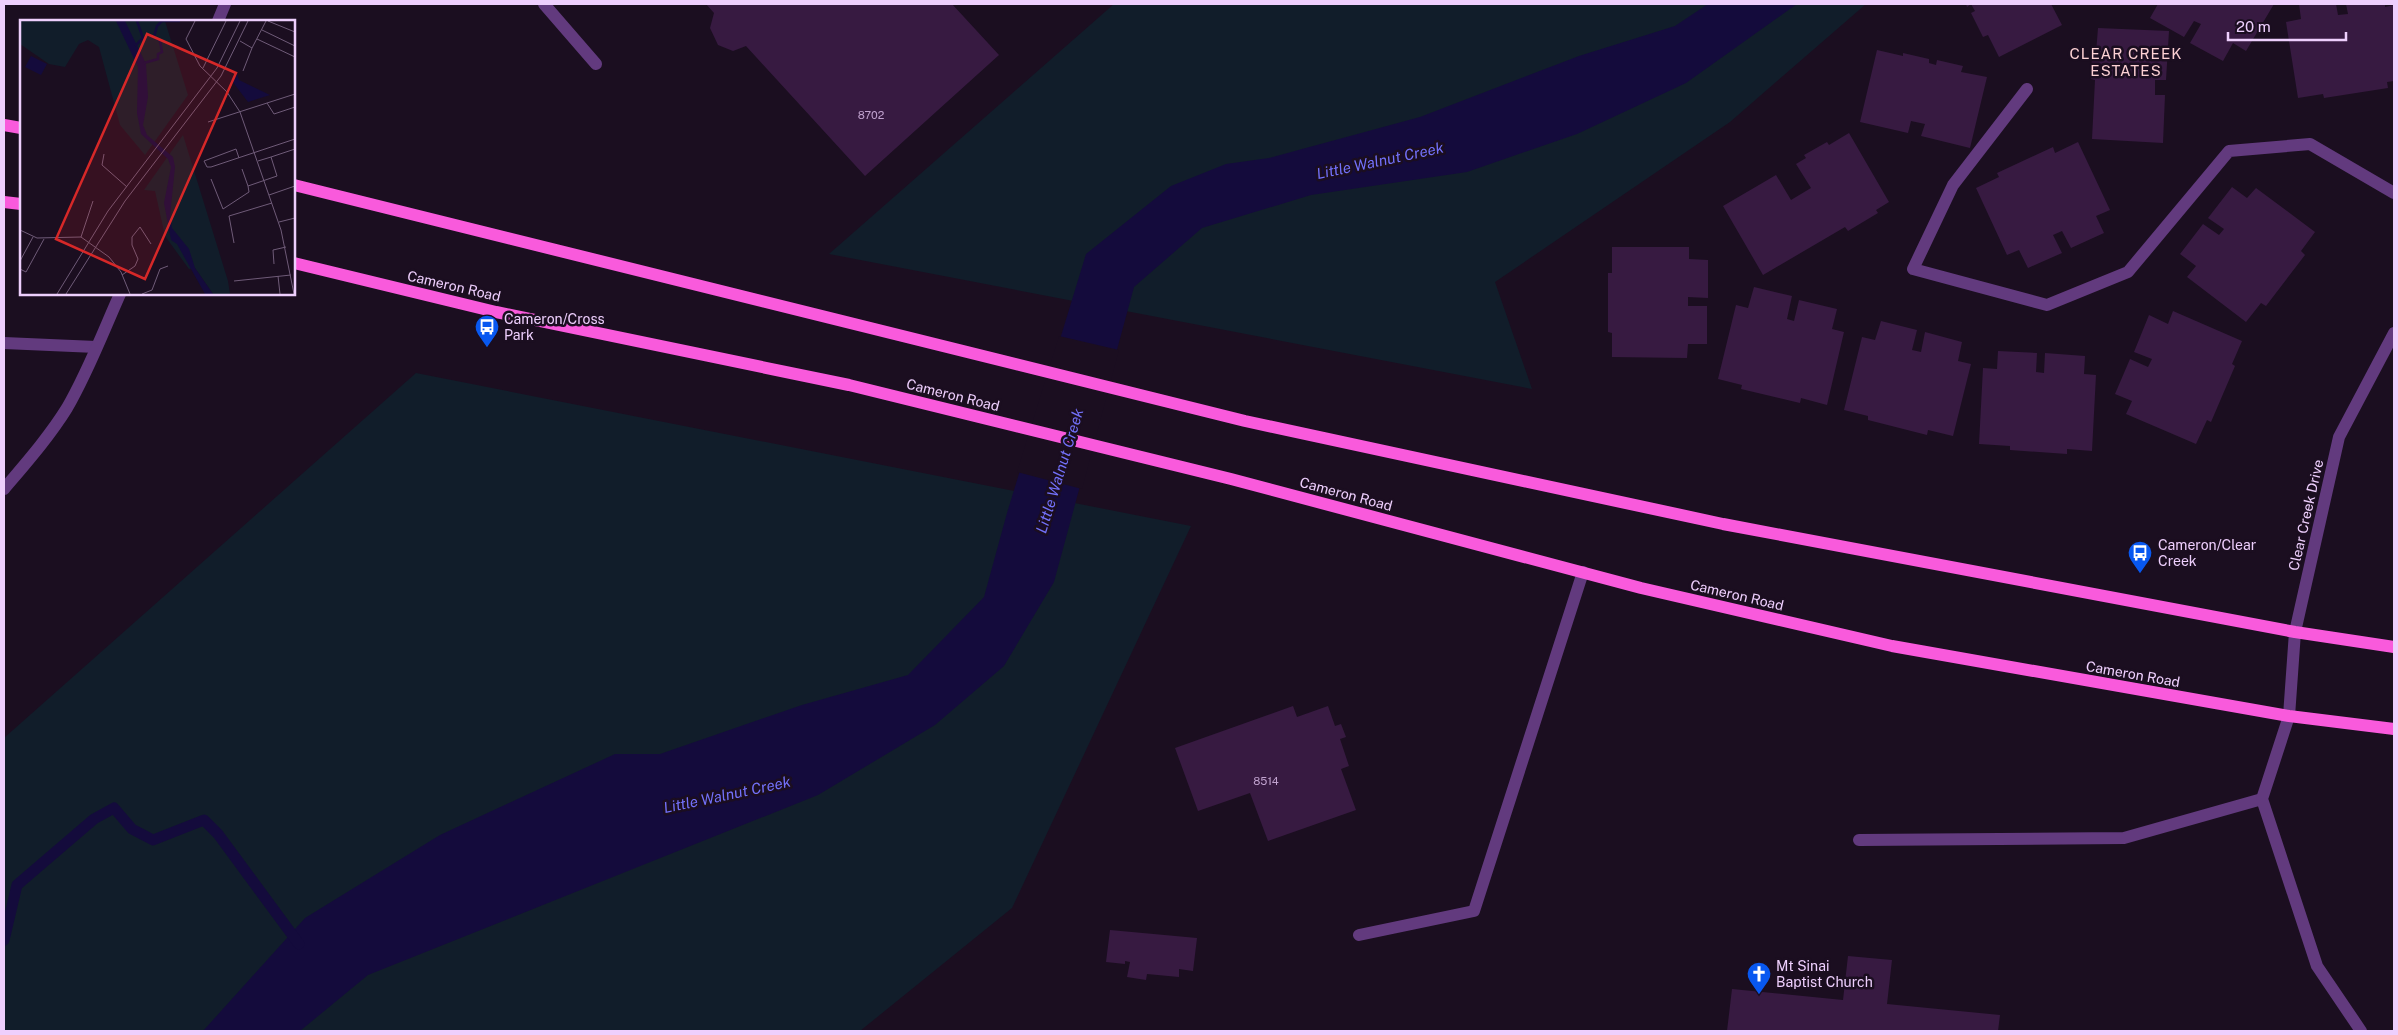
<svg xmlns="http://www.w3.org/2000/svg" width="2398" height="1035" viewBox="0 0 2398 1035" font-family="'Public Sans',sans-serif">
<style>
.green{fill:#111d2a}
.water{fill:#140b3c}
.pier{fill:#1b0e20}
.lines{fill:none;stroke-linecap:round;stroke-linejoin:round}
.stream{stroke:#140b3c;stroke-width:11}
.building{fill:#371a41}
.minor{stroke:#623a7e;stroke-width:12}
.major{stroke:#f95adc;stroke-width:12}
.labels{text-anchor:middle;stroke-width:5;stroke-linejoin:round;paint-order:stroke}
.number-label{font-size:11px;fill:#c0a2ce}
.street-label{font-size:14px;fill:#eecffd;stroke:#1b0e20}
.poi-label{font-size:14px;fill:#eecffd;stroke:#1b0e20;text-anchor:start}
.neighbourhood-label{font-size:15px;letter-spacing:1px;fill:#fdd1d4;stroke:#1b0e20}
.water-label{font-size:15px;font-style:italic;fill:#7371fa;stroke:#1b0e20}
.inset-river{fill:none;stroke:#140b3c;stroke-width:2.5}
.inset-road{fill:none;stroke:#6f5b78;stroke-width:1}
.view{fill:#d62828;fill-opacity:0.15;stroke:#d62828;stroke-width:2.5}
.inset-edge{fill:none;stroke:#eecffd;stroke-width:2.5}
</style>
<rect width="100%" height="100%" fill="#1b0e20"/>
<g class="green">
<path d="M1114,4H1866L1730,122L1495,282L1532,389L829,254Z"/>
<path d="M416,373L1191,526L1012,908L860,1031H4V738Z"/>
</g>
<path class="water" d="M1708,4H1797L1686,83L1577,134L1467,172L1311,195L1202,228L1134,287L1054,582L1004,666L935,725L818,795L368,975L300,1031H203L305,918L440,835L615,754H660L802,705L908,675L984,597L1007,513L1086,254L1171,186L1226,164L1269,158L1420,117L1579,56L1675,26Z"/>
<path class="pier" d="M1059,336L1119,350L1082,489L1017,472Z"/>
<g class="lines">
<path class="stream" d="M4,940L17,885L94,819L114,808L132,829L153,840L204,820L218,834L299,944"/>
</g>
<g class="building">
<path d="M706,4H952L999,55L865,176L746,46L733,51L718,45L710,28L714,13Z"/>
<path d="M1966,4H2051L2062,25L1999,57L1988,35L1983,37L1971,13L1975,11L1971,4L1967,7Z"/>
<path d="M2158,4H2274L2246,51L2233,43L2223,61L2190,43L2201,24L2194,21L2184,37L2150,18Z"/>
<path d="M2299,4H2336L2338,15L2348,14L2346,4H2385V7L2394,5V81L2387,82L2388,88L2324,98L2323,94L2298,98L2286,22L2301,19Z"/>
<path d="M2098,28L2169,31L2166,80H2155V95H2165L2163,143L2092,139L2095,80L2091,79L2092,53H2096Z"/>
<path d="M1877,50L1903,56V53L1929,59V63L1936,65L1937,60L1963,66L1961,72L1987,77L1970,148L1921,136L1925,124L1911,121L1908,133L1860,122Z"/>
<path d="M1849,133L1889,202L1876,210L1878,213L1848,231L1845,227L1763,275L1723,206L1776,175L1791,200L1811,188L1796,164L1806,158L1804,155L1827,142L1829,145Z"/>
<path d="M2078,142L2110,210L2096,216L2104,233L2071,248L2062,231L2053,235L2062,253L2028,268L2019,250L2007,255L1976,188L1999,177L1997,173L2053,147L2055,153Z"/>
<path d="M2232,187L2247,198L2256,188L2315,232L2301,251L2305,255L2266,306L2261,303L2246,322L2187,277L2196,266L2180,254L2203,224L2219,235L2224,229L2208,218Z"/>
<path d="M1612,247H1689V259L1708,260V298L1688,297V306H1707V344H1688L1687,358L1612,357V333L1608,332V273H1612Z"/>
<path d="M1754,287L1792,296L1787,319L1794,321L1799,300L1837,309L1832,329L1844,332L1827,405L1801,398L1800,403L1741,389L1742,385L1718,379L1736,305L1748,308Z"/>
<path d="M2173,311L2242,341L2232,364L2235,366L2211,422L2207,420L2196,444L2126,414L2132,401L2115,394L2130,359L2148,367L2152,359L2134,352L2149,315L2168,324Z"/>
<path d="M1881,321L1917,330L1912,350L1921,352L1925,332L1962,342L1958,361L1971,364L1953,436L1928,430L1927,435L1868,420V416L1844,410L1862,337L1875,340Z"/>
<path d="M1998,351L2037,353L2036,372L2044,373L2045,353L2085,356L2084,374L2096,375L2092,451L2067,449V454L2010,450V446L1979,444L1983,368L1997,369Z"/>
<path d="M1293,706L1297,717L1328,706L1335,726L1341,724L1346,737L1340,739L1349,766L1341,769L1356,810L1268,841L1250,793L1198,811L1175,748Z"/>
<path d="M1110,930L1197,938L1193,971L1179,969V977L1147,974L1146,980L1127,977L1130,962L1125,961V964L1106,962Z"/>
<path d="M1848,956L1892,960L1887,1004L2000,1015L1998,1031H1727L1732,989L1843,1000Z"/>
</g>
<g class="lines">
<g class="minor">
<path d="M544,4L596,64"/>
<path d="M218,21L225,4"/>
<path d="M2027,89L1953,185L1913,269L2047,305L2128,272L2229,151L2310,144L2394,193"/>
<path d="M4,343L96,347"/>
<path d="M4,489C26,463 49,437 67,408C88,372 103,332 120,294"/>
<path d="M1859,840L2124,838L2262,799"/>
<path d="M1359,935L1474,911L1583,572"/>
<path d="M2361,1031L2317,966L2262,799L2289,716L2295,632L2339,437L2394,333"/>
</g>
<g class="major">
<path d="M4,125L21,128"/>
<path d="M294,185L1245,421L1723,524L2295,632L2394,647"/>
<path d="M4,202L21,204"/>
<path d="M294,263L496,312L849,385L1231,479L1641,588L1892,646L2289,716L2394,729"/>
</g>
</g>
<defs>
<symbol id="bus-pin" viewBox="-11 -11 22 30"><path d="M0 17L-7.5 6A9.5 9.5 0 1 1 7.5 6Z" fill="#0858f0" stroke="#1b0e20"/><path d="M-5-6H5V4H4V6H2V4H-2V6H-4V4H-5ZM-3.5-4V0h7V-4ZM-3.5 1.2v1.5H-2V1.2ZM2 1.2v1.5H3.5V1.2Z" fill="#fff"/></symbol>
<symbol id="church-pin" viewBox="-11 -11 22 30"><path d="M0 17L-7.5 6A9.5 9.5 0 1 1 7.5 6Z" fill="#0858f0" stroke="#1b0e20"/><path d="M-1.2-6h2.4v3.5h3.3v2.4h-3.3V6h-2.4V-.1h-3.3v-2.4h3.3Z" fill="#fff"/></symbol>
</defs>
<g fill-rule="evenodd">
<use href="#bus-pin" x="473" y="313" width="28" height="38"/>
<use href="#bus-pin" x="2126" y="539" width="28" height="38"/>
<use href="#church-pin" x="1745" y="960" width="28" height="38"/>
</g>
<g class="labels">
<g class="number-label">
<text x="871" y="119">8702</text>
<text x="1266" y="785">8514</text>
</g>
<g class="street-label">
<text transform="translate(454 286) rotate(13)" y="5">Cameron Road</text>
<text transform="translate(953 395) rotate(14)" y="5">Cameron Road</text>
<text transform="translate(1346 494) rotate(15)" y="5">Cameron Road</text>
<text transform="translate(2306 515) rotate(-77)" y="5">Clear Creek Drive</text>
<text transform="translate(1737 595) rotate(13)" y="5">Cameron Road</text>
<text transform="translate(2133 674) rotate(10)" y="5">Cameron Road</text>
</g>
<g class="poi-label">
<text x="504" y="324">Cameron/Cross<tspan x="504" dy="16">Park</tspan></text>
<text x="2158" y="550">Cameron/Clear<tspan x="2158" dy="16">Creek</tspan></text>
<text x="1776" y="971">Mt Sinai<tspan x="1776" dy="16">Baptist Church</tspan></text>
</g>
<g class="neighbourhood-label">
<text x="2126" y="59">CLEAR CREEK<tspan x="2126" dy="17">ESTATES</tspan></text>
</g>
<g class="water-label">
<text transform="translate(1380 161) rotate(-12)" y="5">Little Walnut Creek</text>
<text transform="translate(1060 471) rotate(-73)" y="5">Little Walnut Creek</text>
<text transform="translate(727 795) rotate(-12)" y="5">Little Walnut Creek</text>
</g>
</g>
<g transform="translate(20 20)">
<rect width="275" height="275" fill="#1b0e20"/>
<path d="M0,1H145L168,75L125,135L100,105L79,27L68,20L59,24L45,47L29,44L0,24ZM163,115L208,261L210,274H193L175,248L169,249L145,216L135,171L124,170Z" fill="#111d2a"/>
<path d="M96,1H105L126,44L128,77L123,105L127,115L153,137L155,147L150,196L152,208L169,229L175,248L193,274H185L157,224L151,220L144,183L151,147L148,139L121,114L117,93L118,47ZM11,36L27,44L21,55L5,47ZM217,54L219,60L250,75L228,82L212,61Z" fill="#140b3c"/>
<path class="inset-river" d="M115,26L123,18L117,1M124,43L138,39V34L142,32L140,21L134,17L137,6L142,1H160"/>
<path class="inset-road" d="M175,1L166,19L180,46L207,72L220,92L261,210L274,274M248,1L275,12M242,10L275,26M237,19L275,37M220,21L232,28L246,1M183,48L206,1M223,51L232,28M247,83L254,94L275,87M188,102L275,74M84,134L82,145L107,167M251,137L275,129M219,138L216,129L184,141L187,147H191L275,119M222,149L228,166L257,156L251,137L238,141M191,159L203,189L229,172L228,166M249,175L275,166M259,202L275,198M0,210L17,218L61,217L89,237L101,252L110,274M61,217L73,181M214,223L209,196L252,183M0,241L13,217M254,244L253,230L266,227M0,249L6,252L24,219M102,255L115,246L118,239L112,225V217L120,207L131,224M258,256L260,274M214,261L271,255M37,274L88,191L197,48L220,1M46,274L105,181L201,56L228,1M122,274L132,270L140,249L148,246"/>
<path class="view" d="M127,14L216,53L125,259L36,219Z"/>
<rect width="275" height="275" class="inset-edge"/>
</g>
<rect width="2398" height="1035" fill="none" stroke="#eecffd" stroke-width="10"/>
<path d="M2228 32v8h118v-8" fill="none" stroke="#eecffd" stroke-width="2.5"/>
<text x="2236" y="32" font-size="15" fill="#eecffd" stroke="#1b0e20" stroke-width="4" paint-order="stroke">20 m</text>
</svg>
